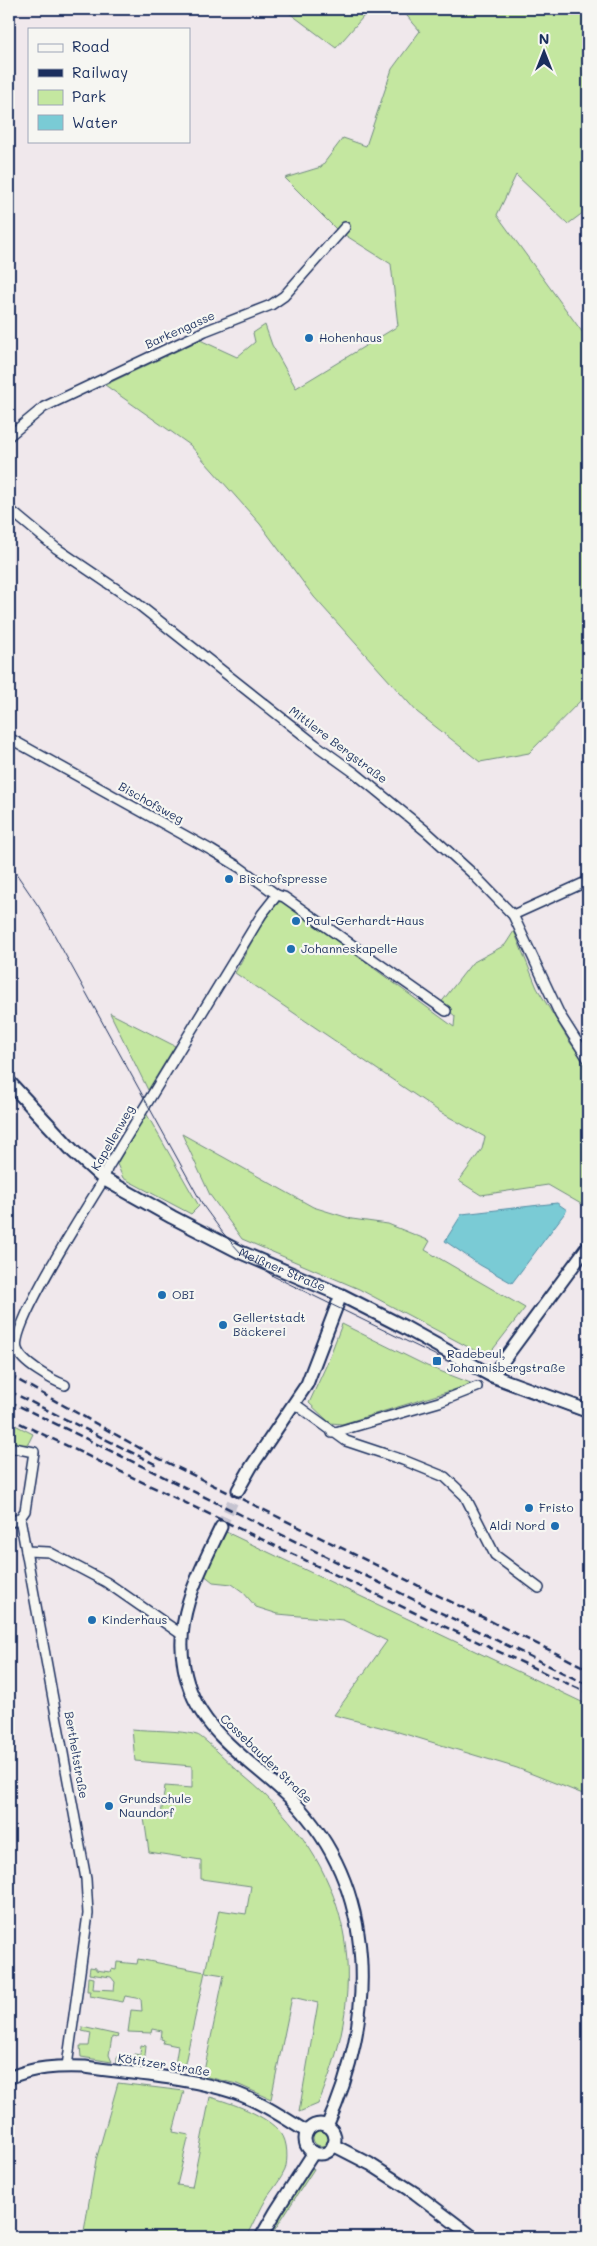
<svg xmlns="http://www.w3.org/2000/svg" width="597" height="2246" viewBox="0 0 597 2246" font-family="Mali,sans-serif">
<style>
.green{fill:#c4e7a0;stroke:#708b7f}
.water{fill:#7acbd5;stroke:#548da5}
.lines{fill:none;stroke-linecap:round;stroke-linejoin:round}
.tertiary-tunnel{stroke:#c5c3d0;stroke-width:11;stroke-dasharray:11 5.5;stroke-linecap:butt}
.minor-casing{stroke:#1b2f5e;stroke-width:12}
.tertiary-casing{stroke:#1b2f5e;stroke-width:15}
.secondary-casing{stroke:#1b2f5e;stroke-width:16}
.minor{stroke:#f6f6f2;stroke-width:9}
.tertiary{stroke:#f6f6f2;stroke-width:11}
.secondary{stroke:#f6f6f2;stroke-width:12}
.tram{stroke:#1b2f5e;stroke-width:1}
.rail{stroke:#1b2f5e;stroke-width:2.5;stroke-dasharray:8 4;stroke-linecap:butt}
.poi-dot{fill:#1f6fb2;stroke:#f6f6f2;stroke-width:2}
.labels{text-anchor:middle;stroke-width:4.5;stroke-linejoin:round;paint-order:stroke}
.street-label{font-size:12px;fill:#1b2f5e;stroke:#f6f6f2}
.poi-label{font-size:12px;fill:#1b2f5e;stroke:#f6f6f2;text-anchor:start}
</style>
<rect width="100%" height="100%" fill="#f0e8ec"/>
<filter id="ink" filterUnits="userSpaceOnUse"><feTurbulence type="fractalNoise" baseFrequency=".02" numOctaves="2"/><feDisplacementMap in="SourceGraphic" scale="10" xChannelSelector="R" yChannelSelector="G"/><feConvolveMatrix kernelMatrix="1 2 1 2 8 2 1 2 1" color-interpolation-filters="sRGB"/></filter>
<g filter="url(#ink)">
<g class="green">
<path d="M284,9H370L336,48Z"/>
<path d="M401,9H588V209L568,224L516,175L497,215L588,340V693L529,753L480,762L417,712L314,597L260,524L190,445L105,385L200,340L237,357L255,342L253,333L265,325L272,345L296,388L398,326L391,264L337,230L285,178L321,167L343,138L366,146L392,69L420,31Z"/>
<path d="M282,901L454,1027L455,1016L440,1004L472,963L505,945L514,931L537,988L569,1041L588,1067V1208L548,1185L481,1195L459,1181L482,1149L485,1137L440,1112L235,973C243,959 270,904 282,901Z"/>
<path d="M110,1013L175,1046L148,1090Z"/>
<path d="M146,1113L199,1206L191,1214L123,1178L117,1164Z"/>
<path d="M182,1134L313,1207L352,1219L388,1224L430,1241L425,1250L525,1308L487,1357L359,1289L242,1239L210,1195Z"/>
<path d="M342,1324L427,1366L473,1384L342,1424L330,1423L309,1403L326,1366Z"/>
<path d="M9,1422L33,1434L28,1444L9,1446Z"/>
<path d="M224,1531L588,1705V1796L517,1768L395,1731L334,1715L387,1641L343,1620L278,1614L256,1607L243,1592L232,1584L213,1582L203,1574Z"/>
<path d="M132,1729C151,1731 180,1730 197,1735C203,1736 236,1770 245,1777C352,1866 373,1978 318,2104L299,2112L318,2003L292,1997L271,2099L237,2084L203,2076L224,1975L205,1972L183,2072L174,2071L178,2046L163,2043L164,2040L161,2039L162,2031L152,2029L151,2033L128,2032L131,2010L142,2011L141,1999L125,1996L123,2002L90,1996L91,1991H87L88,1977L94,1978L93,1989L114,1990L115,1982L111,1977L89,1974L90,1967L96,1968V1970L110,1972L111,1969L116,1970L117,1962L137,1964L138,1959L205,1972L219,1910L246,1914L251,1886L201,1879V1860L149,1852L143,1811L161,1815L165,1786L192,1788V1766L135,1761Z"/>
<path d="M82,2027L118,2035L117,2038L112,2037L109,2055L112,2062L81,2057L80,2046H89L91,2033L82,2031Z"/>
<path d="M141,2045L146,2046L144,2066L117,2063V2057L133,2060L134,2054L140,2055Z"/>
<path d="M118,2083L184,2091L173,2132L189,2135L177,2185L192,2187L210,2097C232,2103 266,2115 281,2133C288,2142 288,2160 285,2170C281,2179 274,2188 268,2196C260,2209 254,2224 247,2237H83L96,2160Z"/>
<circle cx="321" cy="2138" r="8"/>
<path d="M310,2168L314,2169L270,2237H266Z"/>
</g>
<path class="water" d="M557,1203L567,1210L512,1283L480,1265L445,1241L462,1214Z"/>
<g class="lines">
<path class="tertiary-tunnel" d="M221,1527L238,1490"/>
<defs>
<g id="minor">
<path d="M9,436L44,407L205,331L271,305L284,296L345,227"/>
<path d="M9,509L56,548L134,601L316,745L355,773L427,832L472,873L513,915L560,1015L588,1059"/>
<path d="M9,738L211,850L239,867L277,895L284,897L446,1011"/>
<path d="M513,915L588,881"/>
<path d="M65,1385C52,1380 21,1363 17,1349C10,1325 88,1206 104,1179L107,1169L262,914L277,895"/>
<path d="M295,1404L346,1441L403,1460L445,1477L465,1496L495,1555L539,1588"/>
<path d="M332,1433L439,1402L477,1387"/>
<path d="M9,1447L34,1452L25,1511L20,1518L86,1879L88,1914L67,2066"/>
<path d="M9,1523L20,1518"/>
<path d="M26,1551L49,1552L106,1582L181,1634"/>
</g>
<g id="tertiary">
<path d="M492,1376L588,1246"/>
<path d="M238,1490L251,1467L307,1384L341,1295"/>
<path d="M221,1527C200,1571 174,1616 184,1667C195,1732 250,1758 293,1801C379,1890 376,2020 327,2126"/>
<path d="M9,2078C33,2067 58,2066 85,2067C133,2074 186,2077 233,2092C259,2101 283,2117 307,2132"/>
<circle cx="320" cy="2139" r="15"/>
<path d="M333,2145L370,2164L415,2193L473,2237"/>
<path d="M261,2237L276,2211L314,2152"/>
</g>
<g id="secondary">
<path id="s1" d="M9,1082L73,1151L104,1179L172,1217L240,1252L341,1295L404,1327L492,1376L588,1411"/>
</g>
</defs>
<use href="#minor" class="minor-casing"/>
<use href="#tertiary" class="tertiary-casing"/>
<use href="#secondary" class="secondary-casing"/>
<use href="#minor" class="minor"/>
<use href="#tertiary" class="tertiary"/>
<use href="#secondary" class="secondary"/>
<path class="tram" d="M9,863L39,907L204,1207L223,1233L240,1252L273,1276L486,1380L588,1419"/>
<g class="rail">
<path d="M9,1375L154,1456L588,1669"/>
<path d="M9,1391L159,1466"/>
<path d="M9,1401L588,1685"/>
<path d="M9,1418L411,1611L588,1693"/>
</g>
</g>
</g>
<g class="poi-dot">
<circle cx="309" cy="338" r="5"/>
<circle cx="229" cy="879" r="5"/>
<circle cx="296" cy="921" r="5"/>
<circle cx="291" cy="949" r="5"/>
<circle cx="162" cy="1295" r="5"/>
<circle cx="223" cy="1325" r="5"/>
<rect x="432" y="1356" width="10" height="10" rx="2.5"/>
<circle cx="529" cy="1508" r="5"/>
<circle cx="555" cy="1526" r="5"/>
<circle cx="92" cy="1620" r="5"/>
<circle cx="109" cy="1806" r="5"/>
</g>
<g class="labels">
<g class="street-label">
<text transform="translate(180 330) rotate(-24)" y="4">Barkengasse</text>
<text transform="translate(338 745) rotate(37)" y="4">Mittlere Bergstraße</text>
<text transform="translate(151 803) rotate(29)" y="4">Bischofsweg</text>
<text transform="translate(113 1138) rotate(-60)" y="4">Kapellenweg</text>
<text dy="4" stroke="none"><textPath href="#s1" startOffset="336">Meißner Straße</textPath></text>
<text transform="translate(76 1755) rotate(80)" y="4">Bertheltstraße</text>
<text transform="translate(266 1759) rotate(44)" y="4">Cossebauder Straße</text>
<text transform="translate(164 2065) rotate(9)" y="4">Kötitzer Straße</text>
</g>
<g class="poi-label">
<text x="319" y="342">Hohenhaus</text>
<text x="239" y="883">Bischofspresse</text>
<text x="306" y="925">Paul-Gerhardt-Haus</text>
<text x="301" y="953">Johanneskapelle</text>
<text x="172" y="1299">OBI</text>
<text x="233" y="1322">Gellertstadt<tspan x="233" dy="14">Bäckerei</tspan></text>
<text x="447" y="1358">Radebeul,<tspan x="447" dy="14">Johannisbergstraße</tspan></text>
<text x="539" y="1512">Fristo</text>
<text x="545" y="1530" text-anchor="end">Aldi Nord</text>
<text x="102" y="1624">Kinderhaus</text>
<text x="119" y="1803">Grundschule<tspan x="119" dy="14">Naundorf</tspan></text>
</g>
</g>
<rect width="597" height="2246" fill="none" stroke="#f6f6f2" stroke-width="30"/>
<rect x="15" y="15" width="567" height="2216" fill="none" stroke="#1b2f5e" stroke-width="2" filter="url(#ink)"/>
<rect x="28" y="28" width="162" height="115" fill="#f6f6f2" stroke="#9ea6b7"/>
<rect x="38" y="44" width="25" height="8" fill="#f6f6f2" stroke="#9ea6b7"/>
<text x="72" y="52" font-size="15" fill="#1b2f5e">Road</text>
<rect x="38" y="69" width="25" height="8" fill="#1b2f5e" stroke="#9ea6b7"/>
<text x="72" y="78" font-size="15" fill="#1b2f5e">Railway</text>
<rect x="38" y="90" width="25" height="15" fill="#c4e7a0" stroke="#9ea6b7"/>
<text x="72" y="102" font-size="15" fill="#1b2f5e">Park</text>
<rect x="38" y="115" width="25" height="15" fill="#7acbd5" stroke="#9ea6b7"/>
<text x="72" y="128" font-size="15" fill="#1b2f5e">Water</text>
<g transform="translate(544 52)" stroke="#f6f6f2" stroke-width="4" paint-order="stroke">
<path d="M0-4L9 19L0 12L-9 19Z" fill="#1b2f5e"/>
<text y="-8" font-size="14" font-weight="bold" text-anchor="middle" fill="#1b2f5e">N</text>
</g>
</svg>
